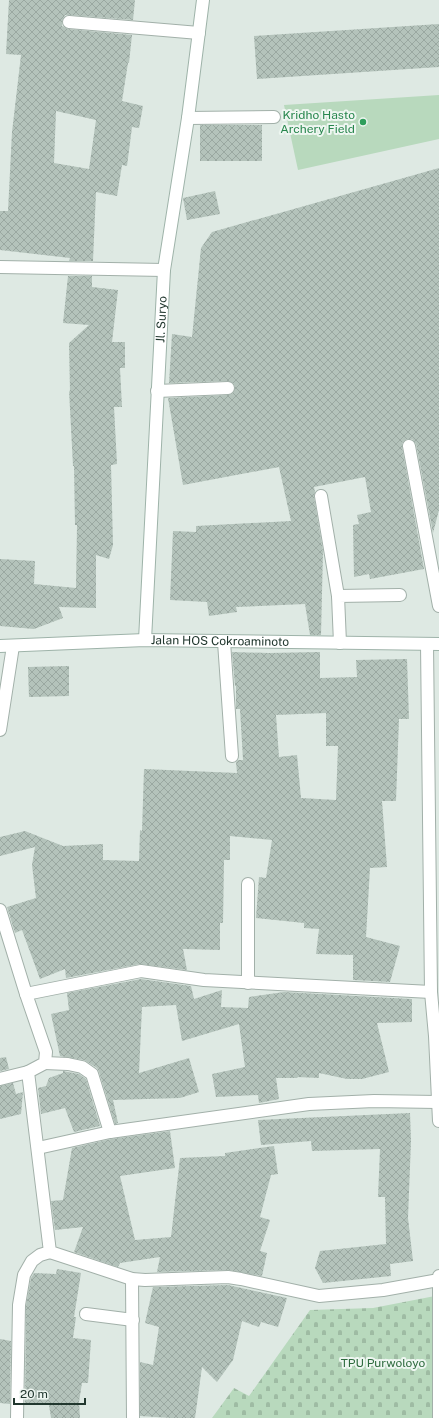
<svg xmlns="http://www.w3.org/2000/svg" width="439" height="1418" viewBox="0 0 439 1418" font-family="'Public Sans',sans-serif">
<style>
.cemetery{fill:url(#cemetery-stones)}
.pitch{fill:#b8d9bd}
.building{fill:url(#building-cross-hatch);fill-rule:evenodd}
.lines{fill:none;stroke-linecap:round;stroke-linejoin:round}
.service-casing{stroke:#a2b0a9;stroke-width:14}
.minor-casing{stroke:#a2b0a9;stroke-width:14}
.secondary-casing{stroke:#9eb3a9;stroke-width:14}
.service{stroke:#fff;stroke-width:12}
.minor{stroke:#fff;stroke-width:12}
.secondary{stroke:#fff;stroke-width:12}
.leisure-dot{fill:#2e9e5b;stroke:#eef6f1;stroke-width:1.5}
.labels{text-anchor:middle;stroke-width:4;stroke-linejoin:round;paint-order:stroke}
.leisure-label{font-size:12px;fill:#27864d;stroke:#eef6f1;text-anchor:end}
.street-label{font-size:12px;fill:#21372e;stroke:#eef6f1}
.park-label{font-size:12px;fill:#2e6b3e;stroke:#eef6f1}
</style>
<defs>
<pattern id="cemetery-stones" width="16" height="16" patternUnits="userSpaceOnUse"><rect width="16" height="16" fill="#b8d9bd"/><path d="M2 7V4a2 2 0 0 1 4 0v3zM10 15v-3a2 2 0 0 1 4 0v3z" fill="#9ebba3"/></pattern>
<pattern id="building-cross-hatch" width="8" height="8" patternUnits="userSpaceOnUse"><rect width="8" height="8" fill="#b4c3bb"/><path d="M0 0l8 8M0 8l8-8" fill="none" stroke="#9aa8a1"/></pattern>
</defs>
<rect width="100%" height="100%" fill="#dee9e3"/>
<path class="cemetery" d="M435,1296L439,1418H212L234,1388L249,1396L310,1310L373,1308Z"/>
<path class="pitch" d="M439,95V139L298,170L284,105Z"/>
<g class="building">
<path d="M9,0H135L133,20L70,15H65L62,21V26L68,29L132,35L129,63H128L122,101L143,106L139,128L132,127L127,166L122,165L117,196L96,192L93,261H69L70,258L0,250V211H8L12,132L21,55L6,54ZM56,111L96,120L89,169L54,163Z"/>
<path d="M439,24V67L257,79L254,36Z"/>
<rect x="200" y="125" width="62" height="36"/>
<path d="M439,168V510L433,533L416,444L412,439H407L402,443V447L424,569L370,579L369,574L354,577L353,525L359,524L357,515L371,512L365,477L314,487L315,492L314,497L323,551L321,635H310L305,604L236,607L237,612L209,616L207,602L170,600L173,531L196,532V526L291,521L279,467L183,485L168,398L228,395L232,394L235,388L234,384L228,381L169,383L172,334L192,337L201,248L212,232Z"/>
<path d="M215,191L220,214L187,220L183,198Z"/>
<path d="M68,276H92V287L118,290L112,342H125V368H120L122,407H114L117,464L111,465L113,545L109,559L96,555V608L59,607L63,618L34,629L0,626V559L35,561L34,584L76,588L77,525H75L74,466H73L69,390L70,392L69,343L89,325L63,323Z"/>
<path d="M232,652L269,653L320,652V678L357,677L356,660L407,659L409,719H399L396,801H382L387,867L370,868L366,937L400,946L390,982L353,980V955L316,954L319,929L304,928V923L256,918L259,877L266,878L272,840L230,836V860H224L223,923H220V950L183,949L187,970L140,964L66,978L65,969L40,979L22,930L15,933L7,907L36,898L32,865L35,847L0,856V837L25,831L63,846L103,844V860L139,861L140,830L142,831L144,769L237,773L236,762L238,760H243L240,709H236V686H235ZM326,713V746H338L336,800L301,798L297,755L279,757L276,715Z"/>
<path d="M69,666V696L29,697L28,667Z"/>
<path d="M141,979L191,986L194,999L222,990L221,1007L248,1008L249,997L284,992L412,999V1022L377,1023L389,1072L362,1079H347L319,1073V1078L297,1077L298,1078H276L279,1099L259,1103L258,1095L216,1097L212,1074L245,1067L239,1024L182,1041L176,1005L142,1007L139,1073L189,1058L199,1092L180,1098L113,1100L118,1123L115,1124L99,1072L97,1068L84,1060L60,1056L51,1014L69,1010L67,993Z"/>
<path d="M6,1057L9,1069L0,1071V1058Z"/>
<path d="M63,1071L79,1074L86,1079L100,1126L74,1132L65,1108L41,1114L38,1088L46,1086L49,1078L63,1073Z"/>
<path d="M13,1083L16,1094L23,1092L21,1114L0,1119V1086Z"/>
<path d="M410,1113L411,1141L408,1218L413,1261L390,1264L391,1276L323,1283L315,1268L320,1251L386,1244L385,1197H378L380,1149L312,1151L311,1141L261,1145L258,1120Z"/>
<path d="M170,1131L175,1168L120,1176L135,1240L171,1237L180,1158L225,1156V1153L274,1146L278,1174L271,1175L260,1217L270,1220L260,1251L267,1253L262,1276L228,1270L157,1272L160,1257L120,1263L118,1267L74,1252L83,1227L55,1230L51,1201L63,1200L72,1148L111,1139Z"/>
<path d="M57,1269L81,1273L74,1317H76L73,1338L91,1340L88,1383H82L79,1402L80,1418H51L49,1405L25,1404L26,1306L31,1278L34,1273L56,1274Z"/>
<path d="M228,1285L287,1298L278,1327L261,1322L259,1327L242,1321L233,1360L217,1382L202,1367L195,1418H171L140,1416V1362L153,1365L159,1327L145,1323L153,1287Z"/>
<path d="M0,1339L11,1341L10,1404L0,1403Z"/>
</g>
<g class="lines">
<defs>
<g id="service">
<path d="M157,391L228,388"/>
<path d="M409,446L439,606"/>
<path d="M439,1280V1418"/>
</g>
<g id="minor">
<path d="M69,22L199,33"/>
<path d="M188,118L274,117"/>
<path d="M0,267L164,270"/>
<path d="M321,496L338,596"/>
<path d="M224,642L232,756"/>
<path d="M340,643L338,596L400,595"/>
<path d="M427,644L431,992L435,1036L439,1121"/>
<path d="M0,730L13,646"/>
<path d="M248,884V983"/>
<path d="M0,910L26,994L46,1052L45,1063L28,1072L50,1252L132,1279L145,1280L228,1277L241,1279L319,1296L383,1290L439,1280V1276"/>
<path d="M26,994L141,971L204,980L431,992"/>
<path d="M0,1079L28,1072"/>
<path d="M110,1132L309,1104L374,1101L437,1102"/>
<path d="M38,1148L110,1132L92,1074L82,1067L68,1064L45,1063"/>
<path d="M132,1279L133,1418"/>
<path d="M86,1314L133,1320"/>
<path d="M17,1418L19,1305L24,1275L32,1261L40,1255L50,1252"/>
</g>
<g id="secondary">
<path id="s1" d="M145,640L164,270L188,118L203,0"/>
<path id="s2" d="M0,646L145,640L439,644"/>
</g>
</defs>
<use href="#service" class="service-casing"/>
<use href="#minor" class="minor-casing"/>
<use href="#secondary" class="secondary-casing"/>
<use href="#service" class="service"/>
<use href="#minor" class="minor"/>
<use href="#secondary" class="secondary"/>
</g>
<circle class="leisure-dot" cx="363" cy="122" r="4"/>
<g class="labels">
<g class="leisure-label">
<text x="355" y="119">Kridho Hasto<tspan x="355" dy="14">Archery Field</tspan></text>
</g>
<g class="street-label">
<text dy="4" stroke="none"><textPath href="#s1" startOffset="321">Jl. Suryo</textPath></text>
<text dy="4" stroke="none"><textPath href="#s2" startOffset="220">Jalan HOS Cokroaminoto</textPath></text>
</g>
<g class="park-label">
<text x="383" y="1367">TPU Purwoloyo</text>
</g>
</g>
<path d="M14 1398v6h71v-6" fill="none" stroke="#21372e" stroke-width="2"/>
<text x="20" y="1398" font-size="12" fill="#21372e" stroke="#eef6f1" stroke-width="3" paint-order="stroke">20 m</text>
</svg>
